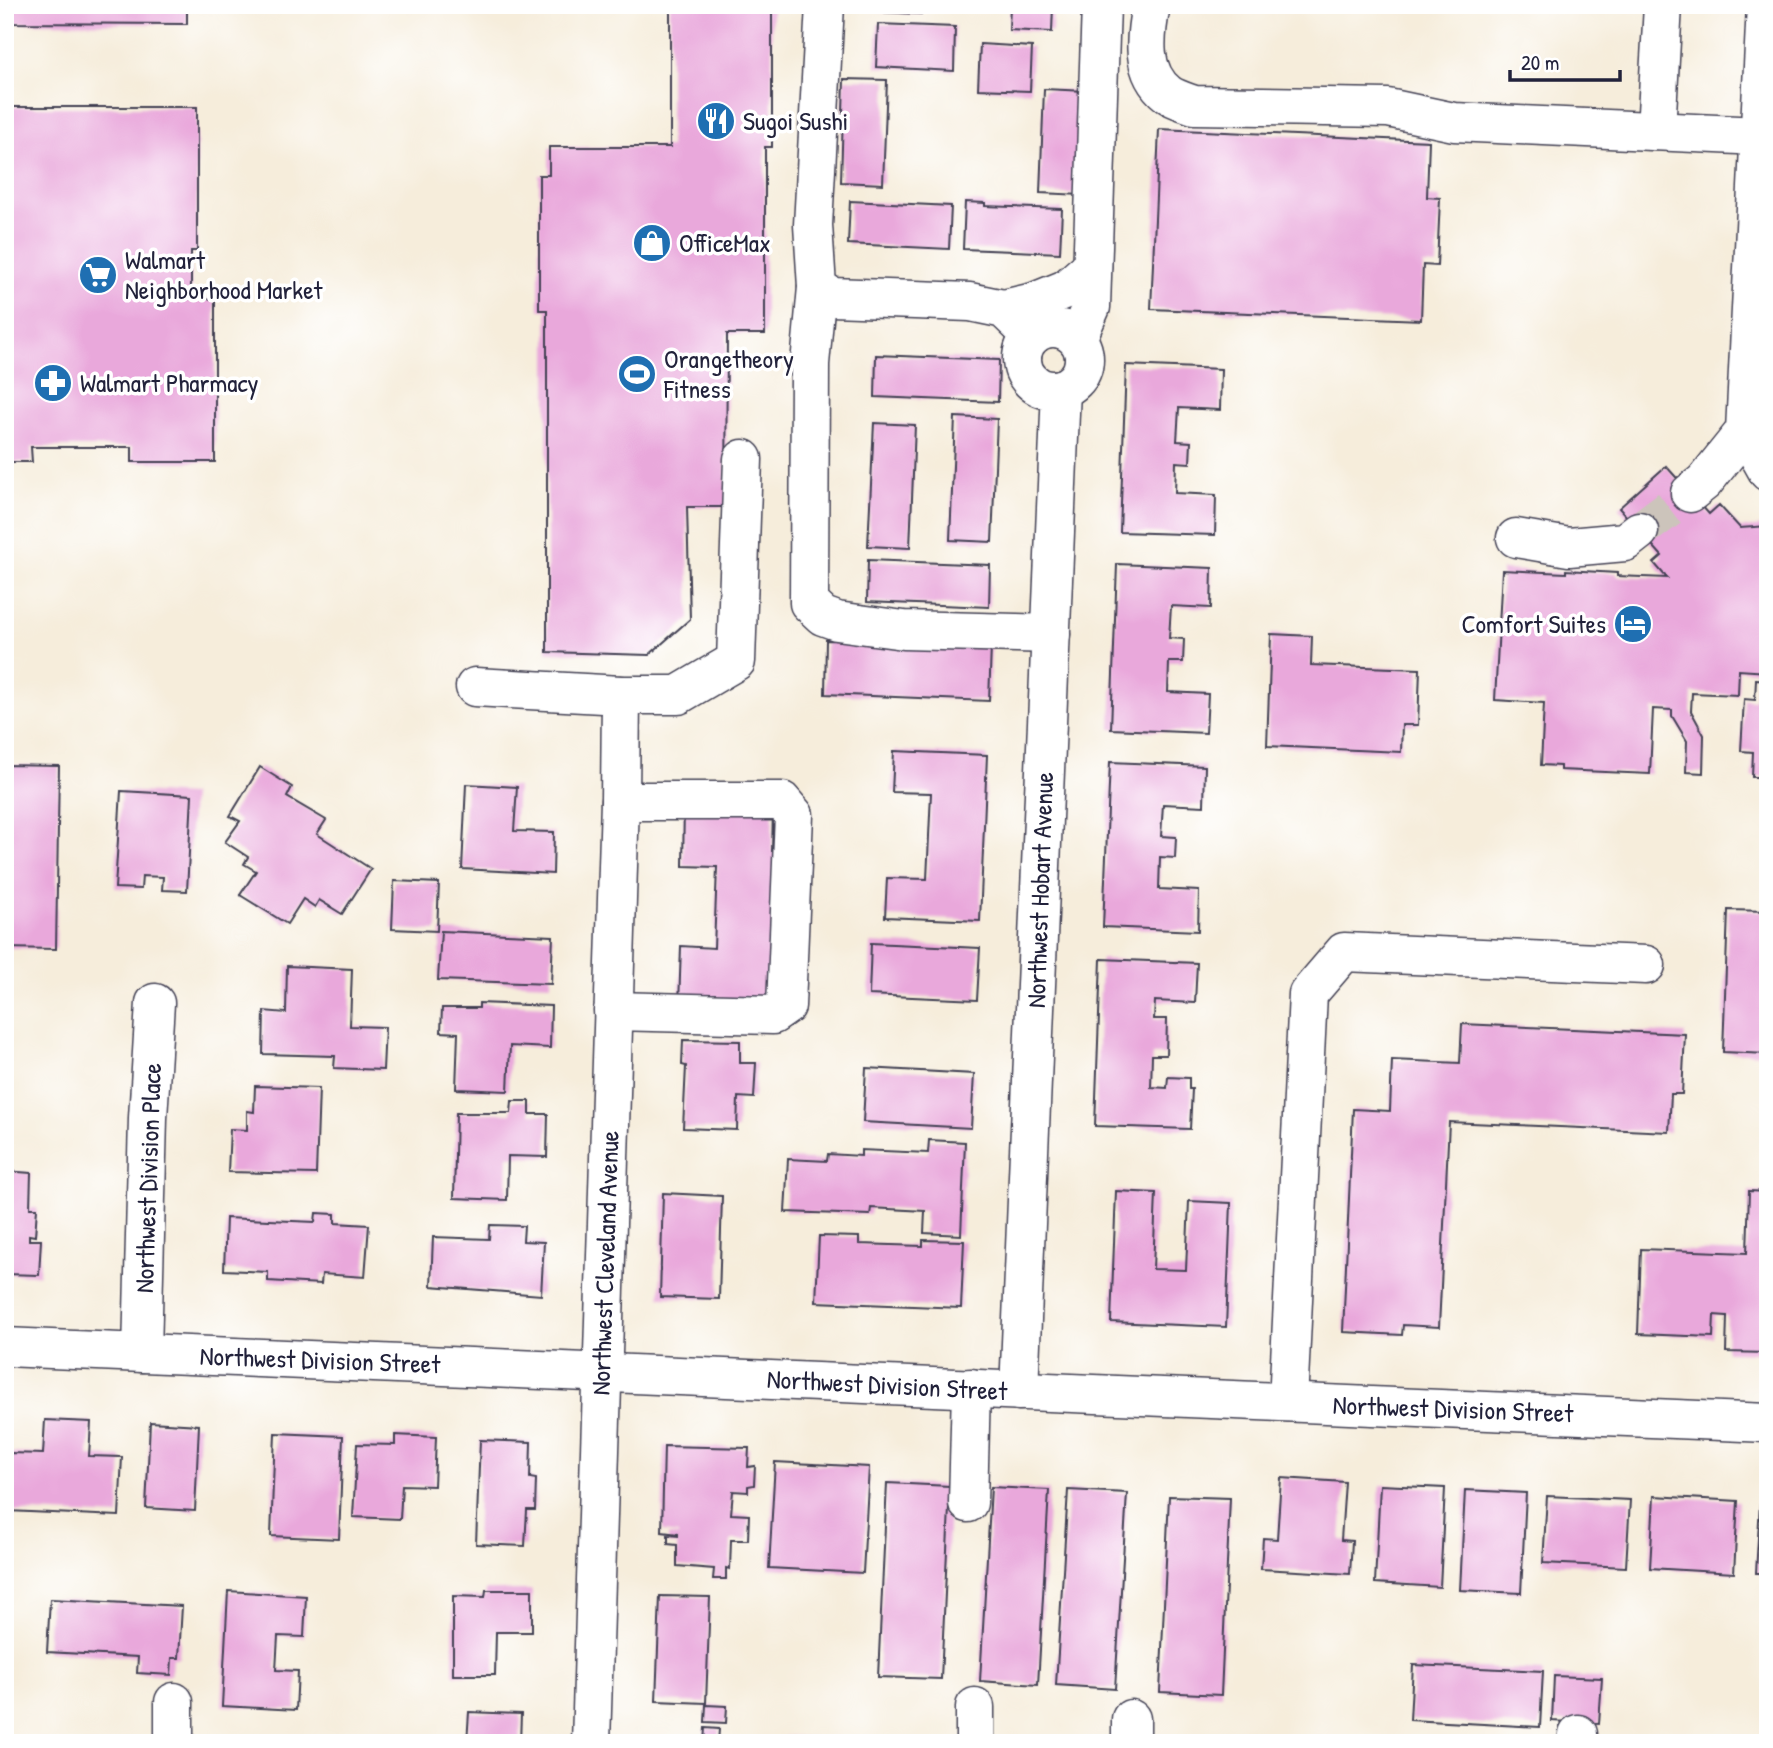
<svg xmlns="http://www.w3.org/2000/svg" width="1773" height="1748" viewBox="0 0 1773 1748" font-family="'Patrick Hand',sans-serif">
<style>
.building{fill:#e9a8db}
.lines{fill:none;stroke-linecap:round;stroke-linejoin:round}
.minor-tunnel{stroke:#ccc4bb;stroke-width:38;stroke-dasharray:38 19;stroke-linecap:butt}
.minor-casing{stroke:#424053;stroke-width:41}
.minor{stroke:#fff;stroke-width:38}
.labels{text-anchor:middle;stroke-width:7;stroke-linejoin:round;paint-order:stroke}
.poi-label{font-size:26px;fill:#22223b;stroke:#fff;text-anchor:start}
.street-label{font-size:26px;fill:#22223b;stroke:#fff}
</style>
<rect width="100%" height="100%" fill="#fff"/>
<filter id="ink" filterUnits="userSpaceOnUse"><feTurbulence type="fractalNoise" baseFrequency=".0143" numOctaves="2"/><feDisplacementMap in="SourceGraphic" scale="14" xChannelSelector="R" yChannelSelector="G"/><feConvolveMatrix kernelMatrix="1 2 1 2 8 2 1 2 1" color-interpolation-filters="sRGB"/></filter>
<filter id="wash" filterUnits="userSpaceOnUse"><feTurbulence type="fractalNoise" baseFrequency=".00686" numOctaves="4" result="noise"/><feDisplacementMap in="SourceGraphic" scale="28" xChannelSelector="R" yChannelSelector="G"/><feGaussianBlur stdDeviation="1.57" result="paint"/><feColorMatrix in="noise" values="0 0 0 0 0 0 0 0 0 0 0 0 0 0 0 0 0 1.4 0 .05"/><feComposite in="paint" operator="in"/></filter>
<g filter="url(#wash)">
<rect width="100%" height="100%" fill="#f6eddb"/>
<g id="blocks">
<g class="building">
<path d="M5,5H187V24L5,23Z"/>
<path d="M670,5H772V147H765V334H727L726,507H687L690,619L649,655L547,652V310H539V175H549V147H670Z"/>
<path d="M879,5H922L921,14L878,12Z"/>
<path d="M1010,5H1053L1052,32L1009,30Z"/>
<path d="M878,24L955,27L954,71L876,67Z"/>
<path d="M980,44L1032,47L1030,91L978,89Z"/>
<path d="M844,79L887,80L883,184L841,182Z"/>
<path d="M1044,89L1086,91L1082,195L1040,193Z"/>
<path d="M5,107H197V251H191V299H215V462H132V447H31L32,462H5Z"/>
<path d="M1159,129L1429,141L1427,197L1440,198L1437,266L1423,265L1421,320L1151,309Z"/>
<path d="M850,201L951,206L949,249L848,244Z"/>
<path d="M965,202L985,203V206L1062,209L1060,253L963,249Z"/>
<path d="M876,355L999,360L998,402L875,397Z"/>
<path d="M1126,365L1221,369L1220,410L1179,408L1177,441L1191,442L1190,463L1176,462L1175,493L1216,495L1215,535L1120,532Z"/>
<path d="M955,417L997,419L992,542L950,540Z"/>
<path d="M874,423L915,425L910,548L868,546Z"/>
<path d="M1666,466L1709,514L1719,505L1740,528L1768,526V672L1739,670L1738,695L1692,693L1691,711L1704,735L1703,773L1686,772L1687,741L1672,716V710L1653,709L1650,774L1560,770V766L1541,765L1544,703L1495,700L1502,570L1566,573V570L1617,573V576L1667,578L1654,563L1662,556L1619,508Z"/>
<path d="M868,560L990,565L989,607L867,602Z"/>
<path d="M1117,564L1212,568L1211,608L1171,606L1169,638L1184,639L1183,662H1169L1168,692L1208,694L1206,733L1111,729Z"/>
<path d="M1271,634L1312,636L1311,665L1420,669L1418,725H1402L1401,752L1267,746Z"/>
<path d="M826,640L991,646L989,701L825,694Z"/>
<path d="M1756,679L1768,680V777H1752L1753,752L1741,751L1744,699L1755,700Z"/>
<path d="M894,751L987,755L980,921L885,917L887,878L927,879L931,793L892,792Z"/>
<path d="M1110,762L1205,766L1204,806L1163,804L1161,836L1176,837L1175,858L1160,857L1159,889L1199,891L1198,931L1103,927Z"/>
<path d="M5,765L59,766L56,949L5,948Z"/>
<path d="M260,767L292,787L287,797L326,820L317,834L371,869L342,914L319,900L315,907L303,899L287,924L240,895L256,871L244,864L248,857L225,842L240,821L230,816Z"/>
<path d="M466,784L517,787L514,831L554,832L553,874L462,869Z"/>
<path d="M121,791L192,795L187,891L162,890L163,877L142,876L141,889L115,888Z"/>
<path d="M684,806L773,809L772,851H778L767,1009L679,1006L681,946L714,948L717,867L683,866Z"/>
<path d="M394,881L439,883L437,931L392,929Z"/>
<path d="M1728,910L1768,911V1054L1723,1052Z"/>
<path d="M441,931L553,936L551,984L438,980Z"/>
<path d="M871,943L980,948L977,1000L869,995Z"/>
<path d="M1101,959L1197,963L1195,1003L1155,1001L1154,1019H1167L1166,1055H1152L1151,1087L1167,1088L1168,1077L1189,1078V1089H1192L1190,1129L1095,1126Z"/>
<path d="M287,966L352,969L350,1026L385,1027L383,1070L334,1068L335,1056L263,1054L264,1011L286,1013Z"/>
<path d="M479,1003L551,1006L550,1048L510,1046L508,1091L456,1089L458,1033L441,1032L442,1008H479Z"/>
<path d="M1462,1024L1685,1034L1682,1094H1671L1669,1132L1449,1122L1439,1327L1403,1325L1402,1335L1343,1332L1353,1109L1390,1111L1392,1060L1460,1063Z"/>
<path d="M683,1040L740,1041V1063H756L754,1098L738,1097L737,1130L683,1128L686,1066L682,1065Z"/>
<path d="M866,1068L974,1074L971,1128L863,1122Z"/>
<path d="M255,1086L319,1088L316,1174L228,1172L230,1129L247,1130V1111L254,1112Z"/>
<path d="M512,1101H530V1114H548L547,1157L508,1156L507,1200L454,1198L456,1113H511Z"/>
<path d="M929,1140L965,1142L961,1235L924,1233L925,1211L871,1208L870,1215L785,1212L788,1159L827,1161L828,1154L861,1156V1150L928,1153Z"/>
<path d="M5,1171L31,1173L30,1208H37L35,1236L29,1235V1240H41L39,1275L5,1274Z"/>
<path d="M1116,1191L1156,1193L1153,1269L1186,1270L1189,1201L1231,1203L1226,1327L1111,1322Z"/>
<path d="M1749,1191L1768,1192V1353L1726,1352L1727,1316L1714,1315L1713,1337L1638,1334L1641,1249L1747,1253Z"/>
<path d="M663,1193L722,1196L719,1299L660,1297Z"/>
<path d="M316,1213L335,1214V1223L369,1225L365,1277L322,1274L321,1284L268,1281V1272L224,1270L226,1218L315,1222Z"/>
<path d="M490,1225L524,1226L523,1241L544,1242L541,1295L431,1286L433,1237L489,1239Z"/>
<path d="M819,1236L859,1237V1244L923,1246V1240L964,1241L961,1308L816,1302Z"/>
<path d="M45,1420L91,1422L89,1456L122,1457L119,1516L8,1511L10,1453L43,1454Z"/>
<path d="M150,1422L199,1425L195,1511L146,1508Z"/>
<path d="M275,1433L343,1436L339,1539L271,1536Z"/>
<path d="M395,1435L436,1437L434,1486L402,1485L400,1519L353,1517L357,1444L395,1445Z"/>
<path d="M480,1440L531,1442L530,1478L536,1479L535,1510H527L525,1546L476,1544Z"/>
<path d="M664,1446L749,1448L748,1467L755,1466L754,1485L748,1486V1492L733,1491L731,1514L749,1515L748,1540H731L730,1569L726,1568V1579H713L714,1569L677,1566V1545L668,1544V1535L678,1536V1534L662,1532Z"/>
<path d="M775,1462L869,1467L863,1573L769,1568Z"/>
<path d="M1281,1478L1345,1482L1341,1540L1352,1541L1350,1574L1261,1569L1263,1538L1277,1539Z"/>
<path d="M887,1483L950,1486L941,1679L878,1677Z"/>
<path d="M1380,1485L1445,1488L1440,1587L1375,1583Z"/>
<path d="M991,1487L1049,1490L1038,1685L980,1681Z"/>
<path d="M1068,1490L1127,1493L1115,1689L1056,1685Z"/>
<path d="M1465,1490L1526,1493L1521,1593L1460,1590Z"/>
<path d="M1169,1496L1230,1498L1221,1695L1160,1692Z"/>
<path d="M1547,1496L1630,1500L1626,1567L1543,1563Z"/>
<path d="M1654,1496L1738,1501L1734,1573L1650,1568Z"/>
<path d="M1760,1503L1768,1504V1573H1756Z"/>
<path d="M486,1590H532V1632H496L495,1675H453V1596L485,1597Z"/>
<path d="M228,1591L306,1596L304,1637L278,1636L276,1670L298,1671L296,1710L222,1706Z"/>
<path d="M660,1596L710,1597L706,1703L656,1701Z"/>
<path d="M50,1599L182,1606L179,1658H172L171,1675L137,1673L138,1657L47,1652Z"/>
<path d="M1413,1665L1543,1671L1540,1727L1410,1720Z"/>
<path d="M1554,1676L1602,1678L1599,1724L1552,1721Z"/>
<path d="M706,1705L727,1706L726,1723L705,1722Z"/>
<path d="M469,1712L521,1714L520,1743H467Z"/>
<path d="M705,1728L719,1729L718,1743H704Z"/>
<path d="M205,1736L249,1740V1743H204Z"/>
<path d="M785,1736L856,1740V1743H785Z"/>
</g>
</g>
</g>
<g filter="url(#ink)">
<use href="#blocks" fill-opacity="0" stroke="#424053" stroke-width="2"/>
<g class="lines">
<path class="minor-tunnel" d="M1639,531L1690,493"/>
<defs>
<g id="minor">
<path d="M825,5L813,225L817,287L832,297L970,302L1004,309L1032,336"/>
<path d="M1151,5C1145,36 1140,72 1168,94C1175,99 1186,102 1194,105L1388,108L1454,122L1760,136"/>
<path d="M1766,5L1745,431L1768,472"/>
<path d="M1656,131L1663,5"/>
<path d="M817,287L810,364L809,603L823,616L837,621L904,630L1051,634"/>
<path d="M1004,309L1034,302L1066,289L1092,266"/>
<circle cx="1053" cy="359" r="31"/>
<path d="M1077,339L1091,307L1101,5"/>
<path d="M1690,493L1704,482L1745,431"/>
<path d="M1516,538L1569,547L1625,542L1639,531"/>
<path d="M475,687L621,695H678L736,661L743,459"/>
<path d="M613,1011L773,1015L786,1006L794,815L782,801H620"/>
<path d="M5,1347L1768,1423"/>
<path d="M142,1353L148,1118L155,1003"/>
<path d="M1019,1391L1061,389"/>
<path d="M1288,1402L1308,994L1344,952L1646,965"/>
<path d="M968,1503L971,1388"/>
<path d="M174,1702V1743"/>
<path d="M975,1707V1743"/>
<path d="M591,1743L620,801L621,695"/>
<path d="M1131,1743V1719"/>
<path d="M1578,1743V1734"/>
</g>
</defs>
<use href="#minor" class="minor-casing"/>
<use href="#minor" class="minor"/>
</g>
</g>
<defs>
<symbol id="restaurant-disc" viewBox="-11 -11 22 22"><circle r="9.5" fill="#1f6fb2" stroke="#fff"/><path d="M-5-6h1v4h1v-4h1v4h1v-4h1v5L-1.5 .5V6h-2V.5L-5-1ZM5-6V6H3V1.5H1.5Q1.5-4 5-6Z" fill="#fff"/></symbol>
<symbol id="shop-disc" viewBox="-11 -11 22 22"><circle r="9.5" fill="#1f6fb2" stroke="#fff"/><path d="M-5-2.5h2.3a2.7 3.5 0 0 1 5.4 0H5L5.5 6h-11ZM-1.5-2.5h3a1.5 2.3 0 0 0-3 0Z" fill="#fff"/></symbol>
<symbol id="supermarket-disc" viewBox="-11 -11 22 22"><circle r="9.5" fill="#1f6fb2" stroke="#fff"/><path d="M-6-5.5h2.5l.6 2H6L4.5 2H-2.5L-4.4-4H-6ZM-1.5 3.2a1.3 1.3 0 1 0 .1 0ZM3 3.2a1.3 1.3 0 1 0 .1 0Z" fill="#fff"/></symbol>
<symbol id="stadium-disc" viewBox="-11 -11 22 22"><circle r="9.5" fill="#1f6fb2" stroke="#fff"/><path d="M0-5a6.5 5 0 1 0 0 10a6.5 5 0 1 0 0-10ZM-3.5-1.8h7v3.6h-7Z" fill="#fff"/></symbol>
<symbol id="pharmacy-disc" viewBox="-11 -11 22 22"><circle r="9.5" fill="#1f6fb2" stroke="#fff"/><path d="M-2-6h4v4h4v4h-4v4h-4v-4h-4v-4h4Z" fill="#fff"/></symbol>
<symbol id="hotel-disc" viewBox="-11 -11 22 22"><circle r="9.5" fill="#1f6fb2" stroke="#fff"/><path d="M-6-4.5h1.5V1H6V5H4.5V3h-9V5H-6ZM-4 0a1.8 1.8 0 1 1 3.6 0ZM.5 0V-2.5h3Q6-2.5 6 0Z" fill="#fff"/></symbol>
</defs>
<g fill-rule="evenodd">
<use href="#restaurant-disc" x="694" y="99" width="44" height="44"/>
<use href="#shop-disc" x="630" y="221" width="44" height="44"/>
<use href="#supermarket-disc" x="76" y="253" width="44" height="44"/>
<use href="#stadium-disc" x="615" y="352" width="44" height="44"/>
<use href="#pharmacy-disc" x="31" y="361" width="44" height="44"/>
<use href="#hotel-disc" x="1611" y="602" width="44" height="44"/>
</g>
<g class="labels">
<g class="poi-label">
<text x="743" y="130">Sugoi Sushi</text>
<text x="679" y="252">OfficeMax</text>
<text x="125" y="269">Walmart<tspan x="125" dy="30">Neighborhood Market</tspan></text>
<text x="664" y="368">Orangetheory<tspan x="664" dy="30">Fitness</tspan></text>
<text x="80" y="392">Walmart Pharmacy</text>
<text x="1606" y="633" text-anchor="end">Comfort Suites</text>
</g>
<g class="street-label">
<text transform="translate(1040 890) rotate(-88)" y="9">Northwest Hobart Avenue</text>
<text transform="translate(148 1178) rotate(-88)" y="9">Northwest Division Place</text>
<text transform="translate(605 1263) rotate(-88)" y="9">Northwest Cleveland Avenue</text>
<text transform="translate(320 1360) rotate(2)" y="9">Northwest Division Street</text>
<text transform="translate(887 1385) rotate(3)" y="9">Northwest Division Street</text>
<text transform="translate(1453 1409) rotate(2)" y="9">Northwest Division Street</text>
</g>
</g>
<rect width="1773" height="1748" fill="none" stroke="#fff" stroke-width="28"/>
<path d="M1510 70v10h110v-10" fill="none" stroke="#22223b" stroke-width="3.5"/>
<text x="1521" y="70" font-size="21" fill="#22223b" stroke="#ffffff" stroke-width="5" paint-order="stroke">20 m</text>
</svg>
